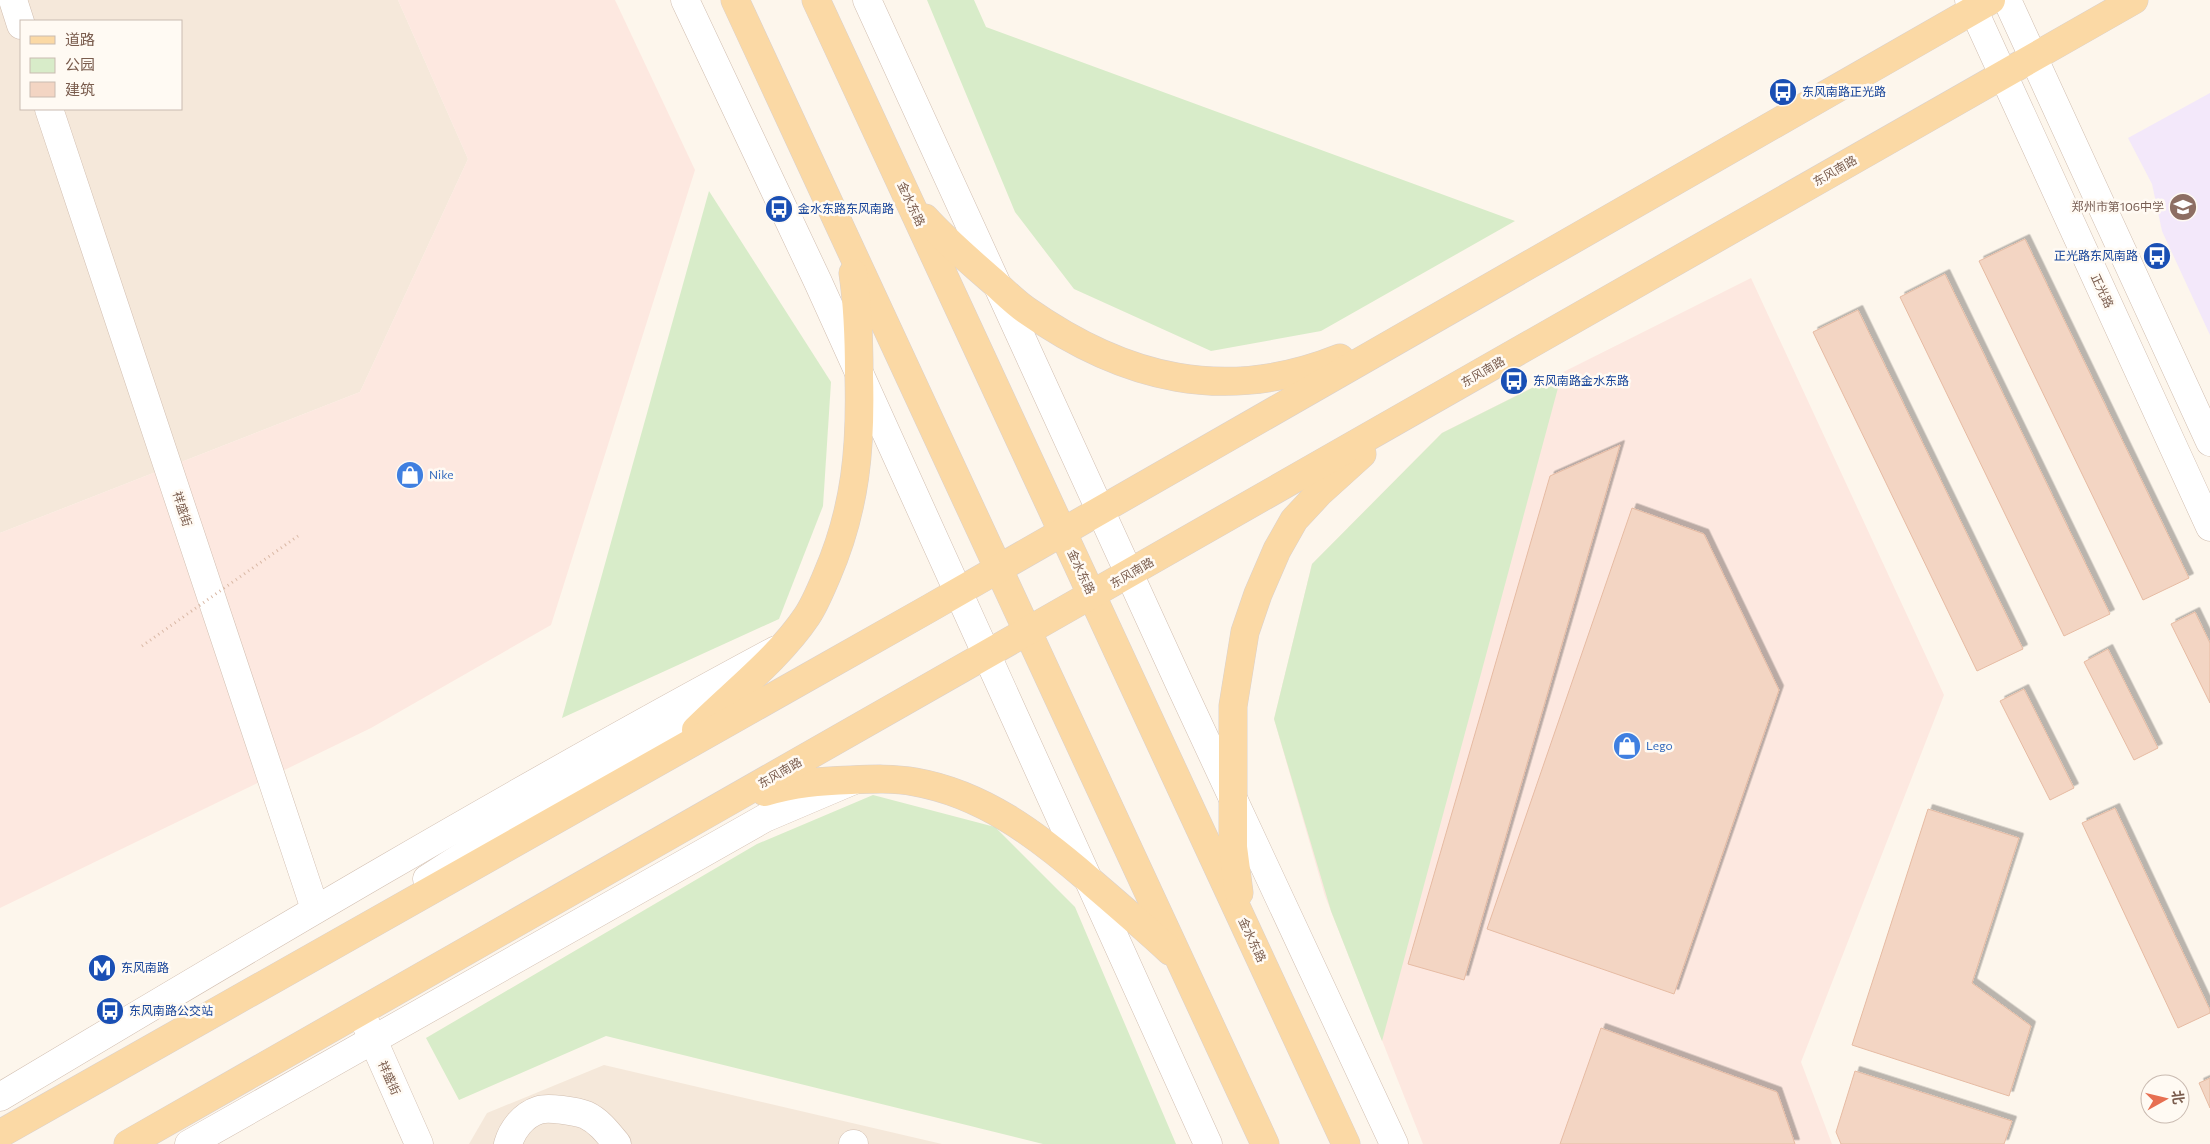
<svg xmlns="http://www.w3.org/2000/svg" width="2210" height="1144" viewBox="0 0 2210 1144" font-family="Commissioner,'Noto Sans SC',sans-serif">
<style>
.residential{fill:#f5e8da;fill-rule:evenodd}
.commercial{fill:#fde8e0}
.education{fill:#f3e8fa}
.green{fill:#d8ecc9}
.building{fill:#f3d5c3;stroke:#e6bba3;filter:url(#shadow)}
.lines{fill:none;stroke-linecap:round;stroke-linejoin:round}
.minor-casing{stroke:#d1beb0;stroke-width:29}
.major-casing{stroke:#dad1cd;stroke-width:29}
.minor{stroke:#fff;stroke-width:28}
.major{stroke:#fbd9a5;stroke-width:28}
.path-bridge{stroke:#d9b8a5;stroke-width:3;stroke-dasharray:1 4;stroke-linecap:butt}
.labels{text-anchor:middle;stroke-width:5;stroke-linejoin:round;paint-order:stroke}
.transit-label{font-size:12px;fill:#164399;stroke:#fffaf3;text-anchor:start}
.street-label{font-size:12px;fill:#7a5c4d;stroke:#fffaf3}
.education-label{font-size:12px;fill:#785e54;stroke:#fffaf3;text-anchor:end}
.shop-label{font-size:12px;fill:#366cbe;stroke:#fffaf3;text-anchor:start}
</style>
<defs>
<filter id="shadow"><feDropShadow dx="4.5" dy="-4.5" stdDeviation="0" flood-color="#0004"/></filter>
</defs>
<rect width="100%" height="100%" fill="#fdf6ec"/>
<g class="residential">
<path d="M0,0H398L468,159L360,392L0,533ZM21,21H181V109H21Z"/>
<path d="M604,1065L942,1144H469L487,1113Z"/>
</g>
<g class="commercial">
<path d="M398,0H615L695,170L551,625L371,728L0,908V533L360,392L468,159Z"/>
<path d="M1751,278L1944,695L1801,1062L1832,1144H1423L1325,896L1274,719L1312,564L1442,433Z"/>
</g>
<path class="education" d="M2210,93V335L2162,231L2152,184L2128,138Z"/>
<g class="green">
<path d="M927,0H974L986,27L1515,221L1321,331L1211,351L1074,289L1015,212Z"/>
<path d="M709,191L831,382L823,506L779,619L562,718Z"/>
<path d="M1562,373L1382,1041L1331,911L1274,719L1312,564L1442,433Z"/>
<path d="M873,795L995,827L1075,907L1176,1144H1043L606,1036L459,1100L426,1038L757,844Z"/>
</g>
<g class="building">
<path d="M2025,239L2189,578L2143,600L1979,261Z"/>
<path d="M1945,274L2110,614L2064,636L1900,297Z"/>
<path d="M1858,310L2023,649L1977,671L1813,332Z"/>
<path d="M1620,445L1464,980L1408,964L1550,476Z"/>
<path d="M1632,508L1704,534L1779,690L1674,994L1487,929Z"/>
<path d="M2195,612L2210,643V703L2171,624Z"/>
<path d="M2108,649L2158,748L2134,760L2084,662Z"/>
<path d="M2024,689L2074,788L2050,800L2000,701Z"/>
<path d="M2115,808L2210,1010V1013L2178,1028L2082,823Z"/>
<path d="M1928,809L2019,838L1972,983L2031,1026L2009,1096L1852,1045Z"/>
<path d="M1601,1028L1777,1092L1795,1144H1560Z"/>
<path d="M1855,1071L2012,1121L2004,1144H1841L1836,1132Z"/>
<path d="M2210,1078V1108L2199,1083Z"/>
</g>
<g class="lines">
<defs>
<g id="minor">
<path d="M13,0L21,25"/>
<path d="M685,0L818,282L1208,1144"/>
<path d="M867,0L1181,687L1394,1144"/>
<path d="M1969,0L2210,527"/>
<path d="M2007,0L2210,442"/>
<path d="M49,109L315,909"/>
<path d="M427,879L486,841L716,710"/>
<path d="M366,1024L419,1144"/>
<path d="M0,1097C256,944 513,791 776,650"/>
<path d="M189,1144L765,818L852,781"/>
<path d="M508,1144C512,1130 523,1115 539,1110C548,1107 576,1111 586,1115C599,1121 608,1133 617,1144"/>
<path d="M853,1144H854"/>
</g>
<g id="major">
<path d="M735,0L1265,1144"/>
<path d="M816,0L1346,1144"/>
<path d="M925,218C945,240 967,259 989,278C1001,288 1013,301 1026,310C1124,379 1225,404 1340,358"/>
<path d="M696,730C732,694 779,658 807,616C815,604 821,589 827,575C856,508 861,447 859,375C859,341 858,307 853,273"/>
<path d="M765,792C793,783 821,781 851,780C872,779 894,778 915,782C983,794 1037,835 1088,879C1116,903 1143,926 1170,951"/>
<path d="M1239,893L1233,847V706L1245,632L1258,594L1277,550L1294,520L1320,492L1362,454"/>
<path d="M0,1134L930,608L1991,0"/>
<path d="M128,1144L2134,0"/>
</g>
</defs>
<use href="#minor" class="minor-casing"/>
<use href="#major" class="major-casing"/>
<use href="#minor" class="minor"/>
<use href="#major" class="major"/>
<path class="path-bridge" d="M142,646L298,536"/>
</g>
<defs>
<symbol id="bus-disc" viewBox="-11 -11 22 22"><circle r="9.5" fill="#1a4fb4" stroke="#fffaf3"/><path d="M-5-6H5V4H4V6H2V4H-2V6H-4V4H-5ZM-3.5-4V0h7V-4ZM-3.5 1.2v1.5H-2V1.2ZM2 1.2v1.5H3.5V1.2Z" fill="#fff"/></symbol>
<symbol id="school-disc" viewBox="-11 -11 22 22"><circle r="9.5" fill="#8d6e63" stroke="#fffaf3"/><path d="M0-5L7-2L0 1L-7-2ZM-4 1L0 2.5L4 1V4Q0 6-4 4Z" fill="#fff"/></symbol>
<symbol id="shop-disc" viewBox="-11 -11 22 22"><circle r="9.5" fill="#3f7fe0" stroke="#fffaf3"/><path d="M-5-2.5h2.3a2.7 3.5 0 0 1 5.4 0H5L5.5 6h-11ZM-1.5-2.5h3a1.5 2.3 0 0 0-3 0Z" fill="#fff"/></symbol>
<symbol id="metro-disc" viewBox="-11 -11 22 22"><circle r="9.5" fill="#1a4fb4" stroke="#fffaf3"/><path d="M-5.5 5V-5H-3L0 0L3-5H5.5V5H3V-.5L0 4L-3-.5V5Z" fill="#fff"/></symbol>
</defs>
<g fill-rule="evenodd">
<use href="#bus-disc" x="1767" y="76" width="32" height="32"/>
<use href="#school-disc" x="2167" y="191" width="32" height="32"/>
<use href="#bus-disc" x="763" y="193" width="32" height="32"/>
<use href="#bus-disc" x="2141" y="240" width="32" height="32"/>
<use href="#bus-disc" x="1498" y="365" width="32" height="32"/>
<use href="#shop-disc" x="394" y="459" width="32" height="32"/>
<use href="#shop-disc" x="1611" y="730" width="32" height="32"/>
<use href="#metro-disc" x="86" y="952" width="32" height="32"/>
<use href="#bus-disc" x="94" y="995" width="32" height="32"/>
</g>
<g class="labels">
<g class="transit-label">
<text x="1802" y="96">东风南路正光路</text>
<text x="798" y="213">金水东路东风南路</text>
<text x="2138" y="260" text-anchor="end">正光路东风南路</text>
<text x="1533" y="385">东风南路金水东路</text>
<text x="121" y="972">东风南路</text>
<text x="129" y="1015">东风南路公交站</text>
</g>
<g class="street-label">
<text transform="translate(1835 171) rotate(-30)" y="4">东风南路</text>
<text transform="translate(911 204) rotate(65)" y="4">金水东路</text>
<text transform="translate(2102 291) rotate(65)" y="4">正光路</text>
<text transform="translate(1483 372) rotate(-30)" y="4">东风南路</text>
<text transform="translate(182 509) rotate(72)" y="4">祥盛街</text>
<text transform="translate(1081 572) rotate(65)" y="4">金水东路</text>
<text transform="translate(1132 573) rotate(-30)" y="4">东风南路</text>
<text transform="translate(780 773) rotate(-30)" y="4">东风南路</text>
<text transform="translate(1252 940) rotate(65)" y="4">金水东路</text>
<text transform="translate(389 1078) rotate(66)" y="4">祥盛街</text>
</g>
<g class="education-label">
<text x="2164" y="211">郑州市第106中学</text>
</g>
<g class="shop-label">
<text x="429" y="479">Nike</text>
<text x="1646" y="750">Lego</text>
</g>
</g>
<rect x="20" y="20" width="162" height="90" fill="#fffaf3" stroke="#cabbb1"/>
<rect x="30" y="36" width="25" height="8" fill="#fbd9a5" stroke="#cabbb1"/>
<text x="65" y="45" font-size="15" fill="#7a5c4d">道路</text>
<rect x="30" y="58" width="25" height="15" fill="#d8ecc9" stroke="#cabbb1"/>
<text x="65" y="70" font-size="15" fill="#7a5c4d">公园</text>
<rect x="30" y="82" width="25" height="15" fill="#f3d5c3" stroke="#cabbb1"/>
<text x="65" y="95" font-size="15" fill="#7a5c4d">建筑</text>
<g transform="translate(2165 1099) rotate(82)"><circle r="24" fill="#fffaf3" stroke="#cabbb1"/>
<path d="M0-4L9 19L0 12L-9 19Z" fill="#e76f51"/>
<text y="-8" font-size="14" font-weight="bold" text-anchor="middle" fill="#7a5c4d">北</text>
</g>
</svg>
